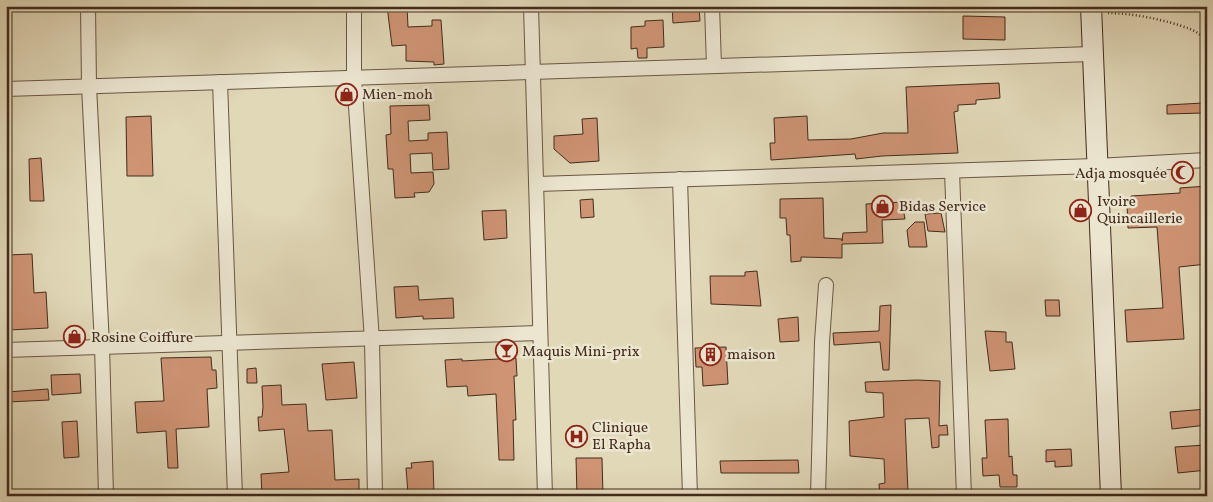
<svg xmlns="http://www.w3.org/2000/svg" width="1213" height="502" viewBox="0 0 1213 502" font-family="Vollkorn,serif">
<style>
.building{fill:#ce9474;stroke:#432b1d}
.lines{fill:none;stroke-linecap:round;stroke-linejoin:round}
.street-casing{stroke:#6a5644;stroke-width:16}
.secondary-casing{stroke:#432b1d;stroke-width:22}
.path{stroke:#432b1d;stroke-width:2.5;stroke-dasharray:1 2.5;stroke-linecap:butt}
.street{stroke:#ece6d1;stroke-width:14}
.secondary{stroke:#ece6d1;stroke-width:20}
.labels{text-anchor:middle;stroke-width:5;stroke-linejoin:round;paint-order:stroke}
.poi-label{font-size:15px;fill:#432b1d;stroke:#ece6d1;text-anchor:start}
</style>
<rect width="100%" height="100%" fill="#e1d8b8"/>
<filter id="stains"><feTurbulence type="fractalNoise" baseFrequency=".004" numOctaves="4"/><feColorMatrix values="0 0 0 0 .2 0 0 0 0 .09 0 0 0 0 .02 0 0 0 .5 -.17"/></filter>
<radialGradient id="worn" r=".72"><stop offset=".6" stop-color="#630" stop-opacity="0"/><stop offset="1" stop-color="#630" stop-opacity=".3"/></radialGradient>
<g class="building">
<path d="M387,6H407L408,27L432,26V20H441L444,64L434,65V62L406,61V45L392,46Z"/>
<path d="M672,6H699L700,21L673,23Z"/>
<path d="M963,16L1005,17V40L963,39Z"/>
<path d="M663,20L664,47L647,48V58H638L637,48L631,49V27L645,26V21Z"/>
<path d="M999,83L1000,98L976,100V104L958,105V111L954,112L958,153L882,156L856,159L855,154L771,160L770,143H775L774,118L807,116L808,140L851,139L883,133H908L906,87Z"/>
<path d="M1203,103V113L1167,114V105Z"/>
<path d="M429,105L430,120L408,121L409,141L428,140V133L447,132L449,169L433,170L432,153L410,154L411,173L433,172L434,184L429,192L414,193L415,197L395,198L393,169H388L386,135L391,134L390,106Z"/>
<path d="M151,116L153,176H127L126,117Z"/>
<path d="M597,118L599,161L570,163L554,149V136L583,134L582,119Z"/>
<path d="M41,158L44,201H30L29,159Z"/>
<path d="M1207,186V264L1179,267L1184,339L1127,342L1125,310L1163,308L1157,227L1128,228L1127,204H1131V196L1180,193V188Z"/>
<path d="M823,198L824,238L842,239V241L843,233L867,232L866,204L902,202L905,219L882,220L883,243L842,244V258L801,257V261L791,262L790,235H787L786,218H780V199Z"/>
<path d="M593,199L594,217L581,218L580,200Z"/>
<path d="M506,210L507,238L484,240L482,211Z"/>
<path d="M941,213L945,232L928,231L925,214Z"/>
<path d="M915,222H924L927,247H909L907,230Z"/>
<path d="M32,254L34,293L46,292L48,328L9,330L7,255Z"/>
<path d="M757,271L761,306L711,304L710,276H745V272Z"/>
<path d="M418,286L419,300L453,298L454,318L423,319V316L396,318L394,287Z"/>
<path d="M1045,300H1059L1060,316H1046Z"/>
<path d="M891,305L889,370H883L880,342L834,345L833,333L879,331L880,306Z"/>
<path d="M798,317L799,341L780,342L778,319Z"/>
<path d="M985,331L1006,332V342H1012L1015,369L990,371Z"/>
<path d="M726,347L728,384L703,386L702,367H696L695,348Z"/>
<path d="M211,357L212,370H216L217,388L207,389L209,427L176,429L178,468H168L166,431L137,433L135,402L164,401L161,358Z"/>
<path d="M516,358L517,376H514L516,420H513L514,460H499L496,394L468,396L467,386L447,387L445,360L462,359V361Z"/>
<path d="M354,362L357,398L326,400L322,364Z"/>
<path d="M256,368L257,383H247V369Z"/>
<path d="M80,374L81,393L52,395L51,375Z"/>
<path d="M917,380L940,381L939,426L947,425L948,435H939V447L932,448L929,418L905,419L908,493L880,495L879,484L885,483L884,459L850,456L849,421L884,417L883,393L866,392L865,382Z"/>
<path d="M281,385L282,405L306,404L308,431L332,430L335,480L359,479V496H262L261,474L289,472L284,429L259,431L258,417H262L263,407L262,386Z"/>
<path d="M48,389L49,400L8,402L7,392Z"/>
<path d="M1207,409V425L1172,429L1170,412Z"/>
<path d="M1008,419L1009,457L1012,456L1013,475H1017V487H1000L999,475L983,476L982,458H987L985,420Z"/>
<path d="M77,421L79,457L64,458L62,422Z"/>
<path d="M1206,445L1207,470L1178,473L1175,447Z"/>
<path d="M1071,449L1072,466L1055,467V461L1046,462V450Z"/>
<path d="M576,458H602L603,496H577Z"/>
<path d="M798,460L799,473H721L720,461Z"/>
<path d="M433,461L434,496L408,494L406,468H412L411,463Z"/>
</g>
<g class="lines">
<defs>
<g id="street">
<path d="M88,6L89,86L102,345L106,496"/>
<path d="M354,6V77L372,340L375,496"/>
<path d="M531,6L545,496"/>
<path d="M712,6L714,66"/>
<path d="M220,82L235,496"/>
<path d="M6,89L1092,54"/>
<path d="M952,171L964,496"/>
<path d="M680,179L690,496"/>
<path d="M537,184L1096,166L1207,160"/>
<path d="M6,350L539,333"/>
<path d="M818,496L822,342L826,285"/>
</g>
<path id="secondary" d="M1091,6L1111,496"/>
</defs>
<use href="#street" class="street-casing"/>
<use href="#secondary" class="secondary-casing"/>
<path class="path" d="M1108,13C1132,13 1167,20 1190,29C1196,31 1201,36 1207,39"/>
<use href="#street" class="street"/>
<use href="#secondary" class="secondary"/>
</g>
<defs>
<symbol id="shop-ring" viewBox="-11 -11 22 22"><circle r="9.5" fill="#ece6d1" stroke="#8f2418" stroke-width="1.5"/><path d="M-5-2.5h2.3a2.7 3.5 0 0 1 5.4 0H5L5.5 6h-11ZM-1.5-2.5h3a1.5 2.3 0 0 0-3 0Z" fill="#8f2418"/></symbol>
<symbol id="mosque-ring" viewBox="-11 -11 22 22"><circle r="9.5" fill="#ece6d1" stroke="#8f2418" stroke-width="1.5"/><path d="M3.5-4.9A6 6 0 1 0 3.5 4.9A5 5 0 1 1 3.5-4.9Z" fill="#8f2418"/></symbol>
<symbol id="bar-ring" viewBox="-11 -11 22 22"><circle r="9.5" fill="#ece6d1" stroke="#8f2418" stroke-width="1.5"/><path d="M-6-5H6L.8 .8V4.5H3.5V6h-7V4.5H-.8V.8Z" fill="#8f2418"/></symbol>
<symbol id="building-ring" viewBox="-11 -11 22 22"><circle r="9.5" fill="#ece6d1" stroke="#8f2418" stroke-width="1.5"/><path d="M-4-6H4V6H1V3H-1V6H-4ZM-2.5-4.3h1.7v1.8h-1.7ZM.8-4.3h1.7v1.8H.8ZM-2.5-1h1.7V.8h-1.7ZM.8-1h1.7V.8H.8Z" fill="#8f2418"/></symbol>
<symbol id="hospital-ring" viewBox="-11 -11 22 22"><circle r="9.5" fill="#ece6d1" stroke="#8f2418" stroke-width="1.5"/><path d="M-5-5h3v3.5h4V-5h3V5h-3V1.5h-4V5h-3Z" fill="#8f2418"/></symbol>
</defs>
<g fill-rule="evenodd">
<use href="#shop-ring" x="334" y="82" width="25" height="25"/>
<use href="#mosque-ring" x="1170" y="160" width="25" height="25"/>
<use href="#shop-ring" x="870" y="194" width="25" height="25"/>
<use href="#shop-ring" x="1068" y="198" width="25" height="25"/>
<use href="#shop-ring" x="62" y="324" width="25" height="25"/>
<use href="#bar-ring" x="494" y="338" width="25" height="25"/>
<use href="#building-ring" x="698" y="342" width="25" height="25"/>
<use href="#hospital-ring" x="564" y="424" width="25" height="25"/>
</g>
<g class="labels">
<g class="poi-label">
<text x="362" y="99">Mien-moh</text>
<text x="1167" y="178" text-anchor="end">Adja mosquée</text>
<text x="1097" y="206">Ivoire<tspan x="1097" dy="17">Quincaillerie</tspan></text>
<text x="899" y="211">Bidas Service</text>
<text x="91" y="342">Rosine Coiffure</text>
<text x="522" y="356">Maquis Mini-prix</text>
<text x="727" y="359">maison</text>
<text x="592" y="432">Clinique<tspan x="592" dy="17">El Rapha</tspan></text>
</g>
</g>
<rect width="1213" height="502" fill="none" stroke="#e1d8b8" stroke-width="25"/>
<rect x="8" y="8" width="1198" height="487" fill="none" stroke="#432b1d" stroke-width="2.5"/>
<rect x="12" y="12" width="1188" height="477" fill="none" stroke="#432b1d"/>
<rect width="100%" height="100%" filter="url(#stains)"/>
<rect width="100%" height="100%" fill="url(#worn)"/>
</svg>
